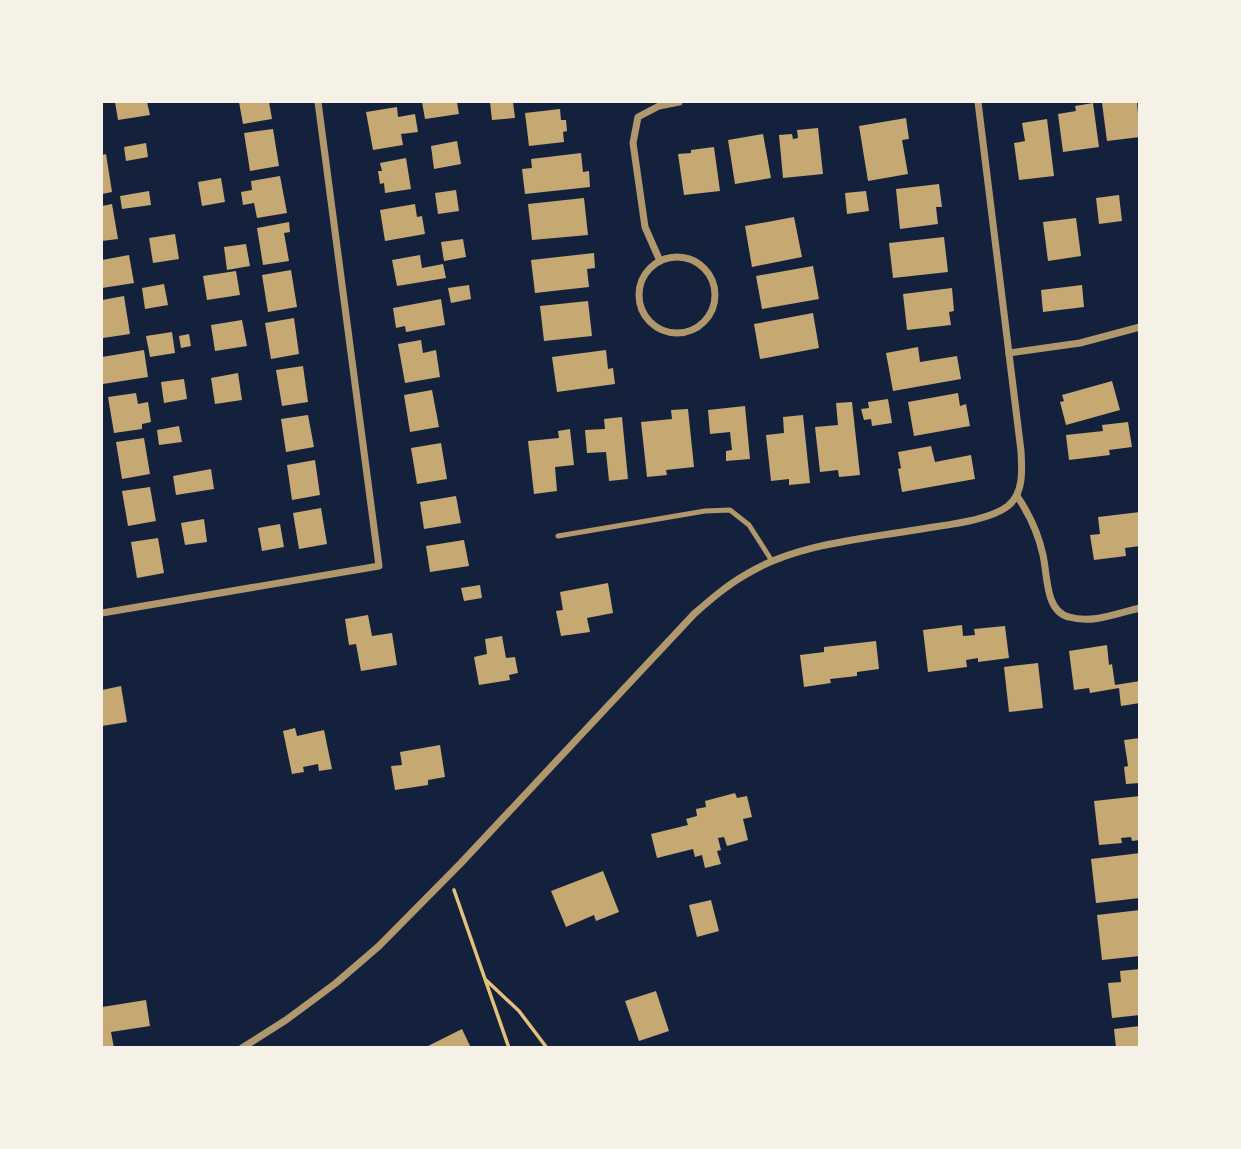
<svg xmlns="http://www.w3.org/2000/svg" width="1241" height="1149" font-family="'Fira Sans Condensed',sans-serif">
<rect width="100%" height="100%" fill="#14213d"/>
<g fill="#c6a872">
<polygon points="115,102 147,102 150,115 118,120"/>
<polygon points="239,102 269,102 272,119 243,124"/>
<polygon points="422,102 457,102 459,114 425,119"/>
<polygon points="490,102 513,102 515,118 492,120"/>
<polygon points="1113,102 1137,102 1140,137 1107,141 1102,103"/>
<polygon points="1093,103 1099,147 1063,152 1058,114 1076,111 1075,106"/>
<polygon points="397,107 398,117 415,114 418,132 401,134 403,145 373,150 366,112"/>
<polygon points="560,109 561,120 566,120 567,131 563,132 564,142 529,146 525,113"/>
<polygon points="906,118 909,139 902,140 908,174 868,181 859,126"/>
<polygon points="1047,119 1054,176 1019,180 1014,143 1025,141 1022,123"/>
<polygon points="818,128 823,174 783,178 779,135 792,134 793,139 798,138 797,130"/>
<polygon points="273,129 279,166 250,171 244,133"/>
<polygon points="763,134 771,178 735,184 728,140"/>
<polygon points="457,141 461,164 434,169 431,146"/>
<polygon points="146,143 148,157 126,161 124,147"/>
<polygon points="714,147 720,191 684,195 678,154 691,153 691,150"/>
<polygon points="581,153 583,172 589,171 590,187 525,194 522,169 532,168 531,159"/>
<polygon points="106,154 112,192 102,194 102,155"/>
<polygon points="406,158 411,189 385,193 384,183 380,184 378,171 382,171 380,163"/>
<polygon points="280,176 287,213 257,218 254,203 243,205 241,192 252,190 251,181"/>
<polygon points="221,178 225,202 202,206 198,182"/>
<polygon points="939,184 942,207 936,207 938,224 900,229 896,189"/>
<polygon points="456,190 459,211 438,214 435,193"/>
<polygon points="149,191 151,205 122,209 120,196"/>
<polygon points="866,191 869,211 847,214 845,193"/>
<polygon points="1119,195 1122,221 1099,224 1096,198"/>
<polygon points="584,198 588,235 532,240 528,204"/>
<polygon points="112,204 118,239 102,241 102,206"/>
<polygon points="415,204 417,217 422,216 425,234 385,241 380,210"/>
<polygon points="794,217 802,257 752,267 745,226"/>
<polygon points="1076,218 1081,256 1048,261 1043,222"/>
<polygon points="289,222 290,232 284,233 289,261 263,265 257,228"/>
<polygon points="175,234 179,259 153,263 149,238"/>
<polygon points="944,237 948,272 893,278 889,243"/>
<polygon points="463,239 466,257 444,261 441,242"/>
<polygon points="246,244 250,266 227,270 224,247"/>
<polygon points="594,253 595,268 587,269 589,287 535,293 531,260"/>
<polygon points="129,255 134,283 102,288 102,260"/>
<polygon points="420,255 422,268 443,264 446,278 397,286 392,260"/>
<polygon points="813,266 819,299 762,309 756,276"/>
<polygon points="291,270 297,307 268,312 262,275"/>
<polygon points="236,271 240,295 207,300 203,276"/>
<polygon points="164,284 168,305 145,309 142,288"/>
<polygon points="469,285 471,299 451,303 448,288"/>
<polygon points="1082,285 1084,307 1043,312 1041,290"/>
<polygon points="952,288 954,311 949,312 951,325 907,330 903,294"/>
<polygon points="124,296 130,334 103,338 102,300"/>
<polygon points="441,299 445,325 406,332 405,326 396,328 393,308"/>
<polygon points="588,301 592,336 544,341 540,306"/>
<polygon points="813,313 819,348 760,359 754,324"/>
<polygon points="294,318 299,354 271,359 265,323"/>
<polygon points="242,320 247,346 215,351 211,325"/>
<polygon points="172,332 175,353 150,357 146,336"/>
<polygon points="189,334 191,346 181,348 179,336"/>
<polygon points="421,340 423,353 436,350 440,377 405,383 398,344"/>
<polygon points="918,347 920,362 957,356 961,379 893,391 886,353"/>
<polygon points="144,350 148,377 103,384 102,357"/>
<polygon points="606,350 608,369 613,368 615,384 557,392 552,357"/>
<polygon points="303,366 308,402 282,406 276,370"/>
<polygon points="238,373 242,400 215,404 211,378"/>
<polygon points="184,379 187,399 164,403 161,382"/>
<polygon points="1112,381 1120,410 1066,425 1060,402 1064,401 1062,395"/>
<polygon points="432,390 439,427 410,432 404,395"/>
<polygon points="136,393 138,404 148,402 151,422 142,424 142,429 114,433 108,397"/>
<polygon points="958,393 960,406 966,404 970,426 914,436 908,402"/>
<polygon points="888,399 892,423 872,426 871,419 864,420 861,409 869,408 868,402"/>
<polygon points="852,402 860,475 839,477 838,470 820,472 815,427 838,425 836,403"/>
<polygon points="745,406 750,459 726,461 726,451 732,450 730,432 710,434 708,410"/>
<polygon points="688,409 694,467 666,470 667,475 647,477 641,422 672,419 671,410"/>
<polygon points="308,415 314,447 286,452 281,419"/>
<polygon points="803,415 810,483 789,485 789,479 771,481 766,435 784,433 783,417"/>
<polygon points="622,417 628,479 609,481 606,452 587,453 585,430 605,429 604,419"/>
<polygon points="1128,422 1132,447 1109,450 1110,455 1069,460 1066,435 1103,431 1102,425"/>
<polygon points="179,426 182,442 159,445 157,430"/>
<polygon points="570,429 574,465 555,467 557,491 534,494 528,441 559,438 558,431"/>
<polygon points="144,438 150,474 122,479 116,442"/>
<polygon points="441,443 447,479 417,484 411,448"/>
<polygon points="931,446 935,462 971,455 975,479 902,492 898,469 901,468 898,452"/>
<polygon points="315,460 320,495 292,500 287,465"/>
<polygon points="211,469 214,489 176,495 173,476"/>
<polygon points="150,487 156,521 128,526 122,491"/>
<polygon points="456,496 461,523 424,529 420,502"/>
<polygon points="321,508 327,544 299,549 293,513"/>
<polygon points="1140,512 1140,546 1125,548 1126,556 1094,560 1090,535 1100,534 1098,517"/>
<polygon points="204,519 207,542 185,545 181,523"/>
<polygon points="280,524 284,547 262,551 258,528"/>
<polygon points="158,538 164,573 137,578 131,542"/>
<polygon points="464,540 469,566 430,572 426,546"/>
<polygon points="608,583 613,613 587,618 590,632 561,636 556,611 563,610 560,592"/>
<polygon points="480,585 482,598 464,601 461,588"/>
<polygon points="368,615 372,636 392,633 397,665 361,671 356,644 349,645 345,619"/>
<polygon points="962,625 963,636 975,635 974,629 1005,626 1009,658 978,662 978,658 966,660 967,667 928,672 923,630"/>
<polygon points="502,636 506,658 515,657 518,673 509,675 510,680 479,685 474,657 487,654 485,639"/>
<polygon points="876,641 879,669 857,672 857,676 830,679 831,683 804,687 800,655 824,652 824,647"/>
<polygon points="1107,645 1109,665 1112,664 1115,685 1140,681 1140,703 1121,706 1119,688 1090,693 1089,688 1074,690 1069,651"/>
<polygon points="1038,663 1043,708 1009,712 1004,667"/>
<polygon points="121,686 127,722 102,726 102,690"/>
<polygon points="295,728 297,736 324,730 332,769 319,771 318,764 303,767 304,772 292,774 283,731"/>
<polygon points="1140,738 1140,783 1126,784 1124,767 1128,766 1124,740"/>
<polygon points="440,745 445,777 428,780 428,785 395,790 391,766 402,765 400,752"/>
<polygon points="735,793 737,798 747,796 752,817 743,819 748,840 727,846 724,837 718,838 721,850 717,851 721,864 705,868 702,855 695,857 693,849 657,858 651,834 688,825 686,819 697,816 696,809 706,807 705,801"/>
<polygon points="1140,796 1140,840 1132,841 1131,837 1121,838 1122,843 1099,845 1094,801"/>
<polygon points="1140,853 1140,898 1096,903 1091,859"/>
<polygon points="603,871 619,912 596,921 594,915 566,927 551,891"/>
<polygon points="711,900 719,931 697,937 689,905"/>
<polygon points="1140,910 1140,956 1102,960 1097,915"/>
<polygon points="1140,969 1140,1015 1112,1018 1108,983 1121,982 1120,971"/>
<polygon points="656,991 669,1031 639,1041 625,1001"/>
<polygon points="146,1000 150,1026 111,1032 114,1048 102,1048 102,1007"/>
<polygon points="1140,1026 1140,1048 1116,1048 1114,1029"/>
<polygon points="462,1029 471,1048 424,1048"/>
</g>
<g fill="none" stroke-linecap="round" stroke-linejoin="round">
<g stroke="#e5c07b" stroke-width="3.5">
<polyline points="454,890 509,1048"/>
<polyline points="486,980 519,1011 547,1048"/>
</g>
<polyline stroke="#b1986c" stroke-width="5" points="558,536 705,511 730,510 749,525 772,561"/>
<g stroke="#b1986c" stroke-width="7">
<circle cx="677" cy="295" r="38"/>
<polyline points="660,261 645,227 633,143 638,117 659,106 679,102"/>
<polyline points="1009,353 1080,343 1140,327"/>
<path d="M1017,496C1030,515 1038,532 1043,555C1046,569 1046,585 1051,599C1054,607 1060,615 1069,617C1092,624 1118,613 1140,608"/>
<polyline points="102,613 379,566 318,102"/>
<path d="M242,1048L286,1020L336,983L379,946L461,863L694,614C710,600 726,586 745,575C793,545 860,539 915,530C941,525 987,522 1008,506C1024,493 1022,470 1021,451L978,102"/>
</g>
</g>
<rect width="1241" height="1149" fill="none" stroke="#f6f1e7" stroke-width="206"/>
</svg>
